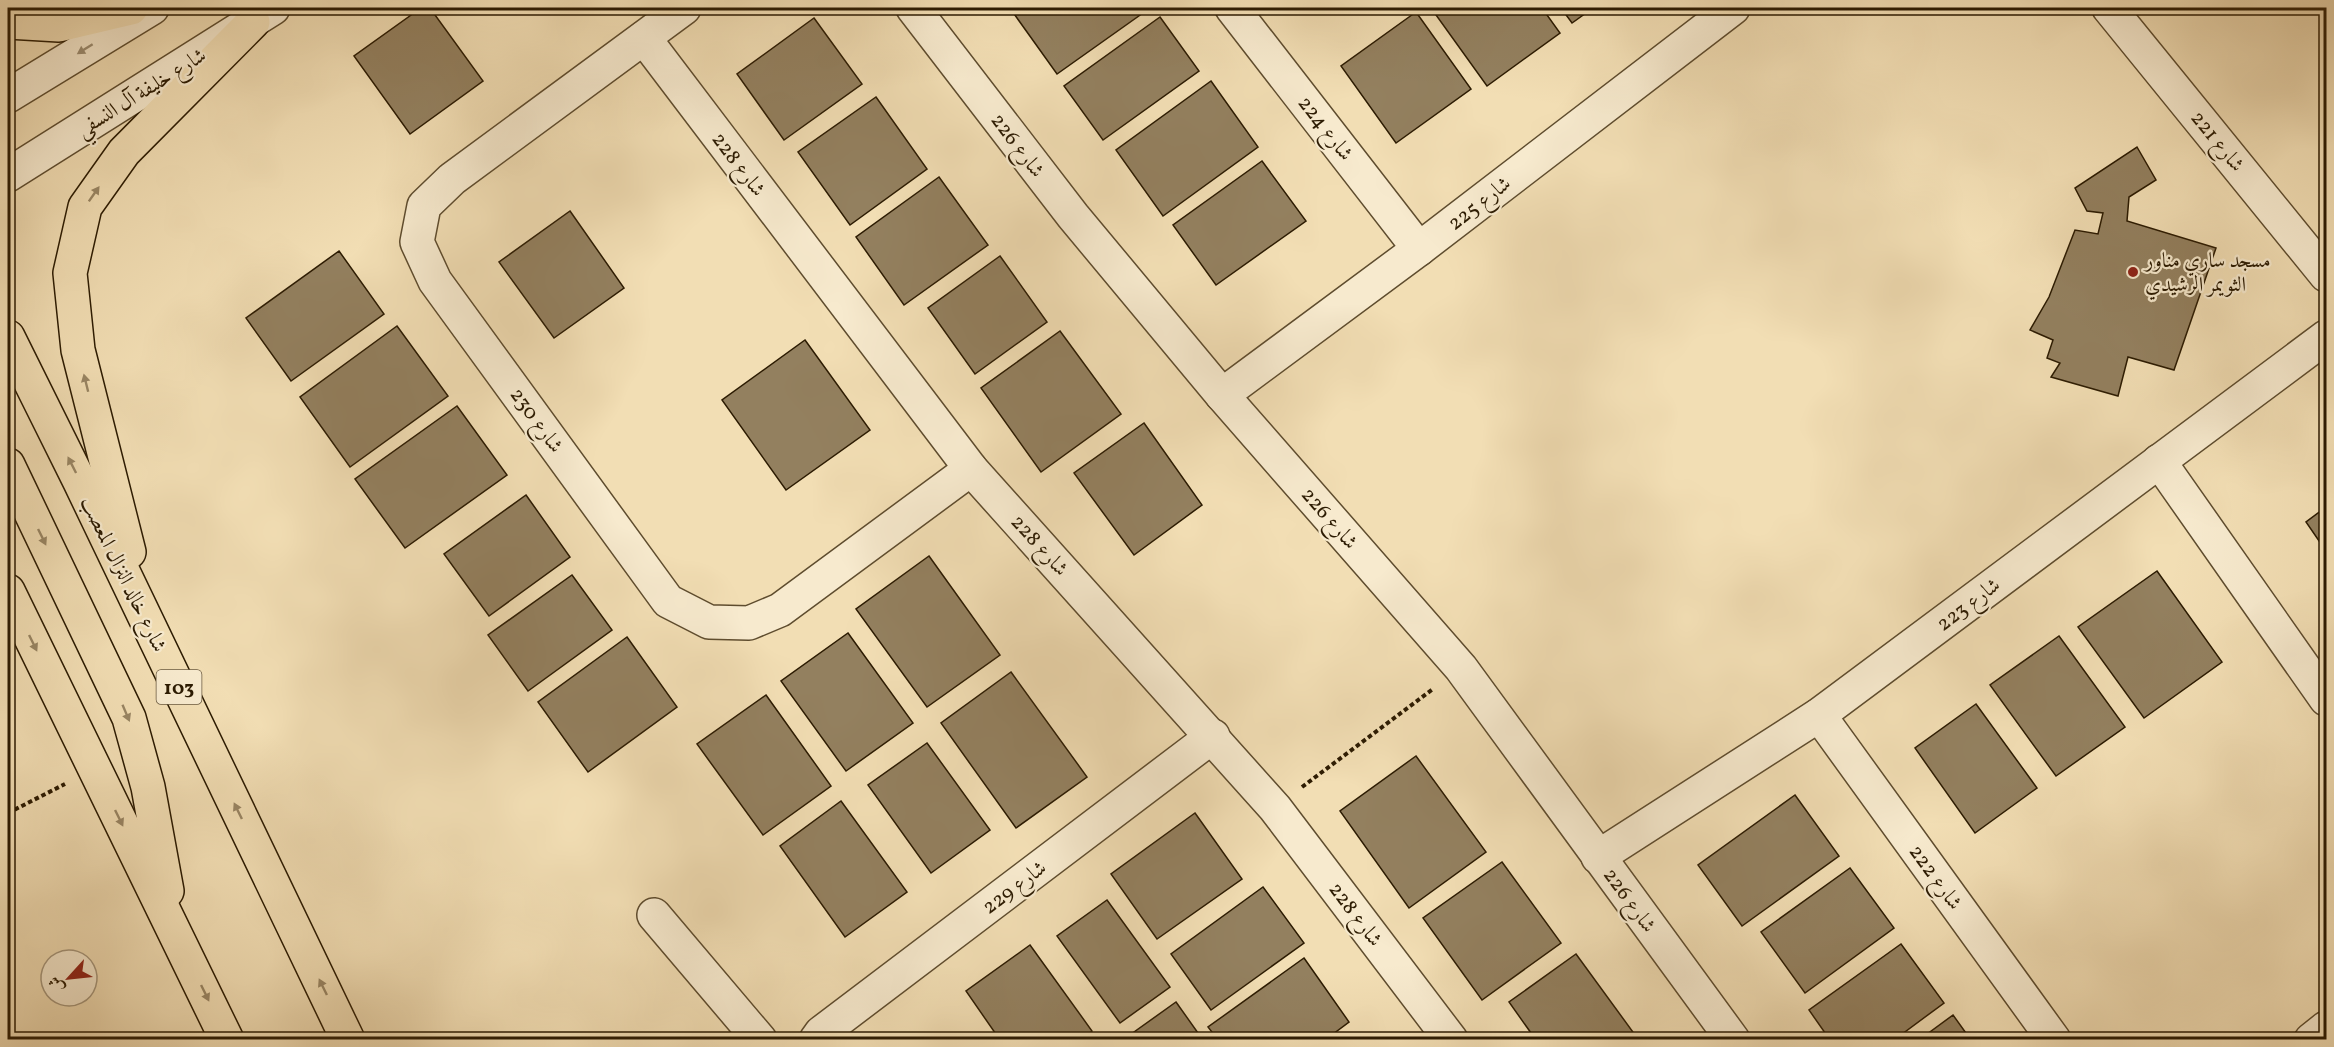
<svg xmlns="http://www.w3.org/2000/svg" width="2334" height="1047" font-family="Vollkorn,Amiri,serif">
<rect width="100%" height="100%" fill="#f2deb4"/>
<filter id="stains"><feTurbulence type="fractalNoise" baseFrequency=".00333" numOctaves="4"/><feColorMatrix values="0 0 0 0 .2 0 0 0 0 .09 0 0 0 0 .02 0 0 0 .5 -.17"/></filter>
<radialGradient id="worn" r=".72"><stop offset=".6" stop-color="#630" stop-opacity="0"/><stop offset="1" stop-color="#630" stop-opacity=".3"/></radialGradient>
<g fill="#93805f" stroke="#2c1b02" stroke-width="1.5">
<polygon points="421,8 430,8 483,81 410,134 354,56"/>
<polygon points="1017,8 1150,8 1057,74 1012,11"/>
<polygon points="1431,8 1542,8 1560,33 1487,86"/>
<polygon points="1561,8 1593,8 1572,23"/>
<polygon points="1416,12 1471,89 1396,143 1341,66"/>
<polygon points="1160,17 1199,71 1103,140 1064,86"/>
<polygon points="814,18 862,84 784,140 737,74"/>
<polygon points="1211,81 1258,147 1163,216 1116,150"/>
<polygon points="876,97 927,169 850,225 798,152"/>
<polygon points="2137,147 2156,180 2129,197 2127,221 2216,248 2174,370 2128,357 2118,396 2051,377 2060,363 2047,358 2053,340 2030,330 2049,297 2075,230 2098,234 2103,213 2087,211 2075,188"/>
<polygon points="1262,161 1306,221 1216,285 1173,225"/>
<polygon points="939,177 988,245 904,305 856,237"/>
<polygon points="570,211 624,288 554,338 499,262"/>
<polygon points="339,251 384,314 291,381 246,318"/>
<polygon points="1000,256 1047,322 975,374 928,308"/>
<polygon points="397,326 448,396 350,467 300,397"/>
<polygon points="1060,331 1121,414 1041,472 981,388"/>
<polygon points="805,340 870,430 786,490 722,400"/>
<polygon points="457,406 507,475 405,548 355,479"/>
<polygon points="1144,423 1202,505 1134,555 1074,473"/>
<polygon points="526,495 570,557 489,616 444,554"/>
<polygon points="2326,507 2326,551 2306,522"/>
<polygon points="929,556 1000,655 927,707 856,609"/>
<polygon points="2157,571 2222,662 2144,718 2078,627"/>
<polygon points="572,575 612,630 528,691 488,635"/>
<polygon points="848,633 913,723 846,771 781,681"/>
<polygon points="2059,636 2125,727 2056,776 1990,685"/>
<polygon points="627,637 677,707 588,772 538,702"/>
<polygon points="1011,672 1087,777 1016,828 941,723"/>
<polygon points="766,695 831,786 763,835 697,744"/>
<polygon points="1976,704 2037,788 1975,833 1915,748"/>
<polygon points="927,743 990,830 931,873 868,785"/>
<polygon points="1416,756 1486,852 1409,908 1340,811"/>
<polygon points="1795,795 1839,856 1742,926 1698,865"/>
<polygon points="841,801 907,892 845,937 780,846"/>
<polygon points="1195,813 1242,879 1157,939 1111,874"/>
<polygon points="1502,862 1561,943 1482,1000 1423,918"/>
<polygon points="1850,868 1894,928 1805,993 1761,932"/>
<polygon points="1263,887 1304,943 1211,1010 1171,954"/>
<polygon points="1107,900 1170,987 1120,1023 1057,936"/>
<polygon points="1901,944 1944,1003 1894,1040 1830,1040 1809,1010"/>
<polygon points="1030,945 1092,1031 1080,1040 1000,1040 966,991"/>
<polygon points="1576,954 1638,1039 1536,1040 1509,1002"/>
<polygon points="1304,958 1349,1022 1325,1040 1218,1040 1208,1027"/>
<polygon points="1176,1002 1203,1040 1128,1040 1127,1037"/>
<polygon points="1953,1015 1971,1040 1919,1040"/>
</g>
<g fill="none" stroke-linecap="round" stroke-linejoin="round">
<g stroke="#5e4c2e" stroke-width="36">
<g id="minor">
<polyline points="684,8 452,179 424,206 417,242 435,281 668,601 709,622 749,623 780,610 971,469"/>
<polyline points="913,8 1073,216 1222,395 1461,668 1733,1040"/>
<polyline points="1232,8 1419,249"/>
<polyline points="2109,8 2326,275"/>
<polyline points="644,38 971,469 1275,808 1451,1040"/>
<polyline points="8,96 152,8"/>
<polyline points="8,175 273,8"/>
<polyline points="1222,395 1419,249 1733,8"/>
<polyline points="2159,461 2326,699"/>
<polyline points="1819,715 2054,1040"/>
<polyline points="1598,857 1819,715 2326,337"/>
<polyline points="654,915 760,1040"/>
<polyline points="816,1040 821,1033 1213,736"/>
<polyline points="2311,1040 2326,1028"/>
</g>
</g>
<g stroke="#2c1b02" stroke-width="36">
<g id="major">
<polyline points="8,22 59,25 131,8"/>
<polyline points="8,337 80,482 348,1040"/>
<polyline points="8,465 129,718 148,787 167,891"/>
<polyline points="129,552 78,350 70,273 85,207 124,152 253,22"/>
<polyline points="8,591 227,1040"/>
</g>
</g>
<g stroke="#2c1b02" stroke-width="4" stroke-dasharray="4.5 3" stroke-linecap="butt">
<polyline points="1302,787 1433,689"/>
<polyline points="8,813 65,784"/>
</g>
<use href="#minor" stroke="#f7eace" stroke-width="33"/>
<use href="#major" stroke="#f2deb4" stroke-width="33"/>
</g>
<defs><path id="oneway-solid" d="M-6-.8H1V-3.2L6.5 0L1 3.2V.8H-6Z" transform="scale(1.5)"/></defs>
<use fill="#9c8d72" href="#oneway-solid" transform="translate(85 49) rotate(148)"/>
<g fill="#998664">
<use href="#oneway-solid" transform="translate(94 194) rotate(-55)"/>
<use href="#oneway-solid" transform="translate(86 383) rotate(-104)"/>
<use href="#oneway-solid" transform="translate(72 465) rotate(-117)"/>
<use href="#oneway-solid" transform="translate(42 537) rotate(64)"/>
<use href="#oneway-solid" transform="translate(33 643) rotate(64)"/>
<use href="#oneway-solid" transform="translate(126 713) rotate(67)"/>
<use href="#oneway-solid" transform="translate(238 811) rotate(-116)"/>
<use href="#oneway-solid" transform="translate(119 818) rotate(64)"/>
<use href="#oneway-solid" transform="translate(323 987) rotate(-116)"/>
<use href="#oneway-solid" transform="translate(205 993) rotate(64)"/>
</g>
<circle fill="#8f2418" stroke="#f7eace" stroke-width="2" cx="2133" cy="272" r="6"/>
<g text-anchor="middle" stroke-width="4.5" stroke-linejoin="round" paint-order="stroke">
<rect fill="#f7eace" stroke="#69593f" stroke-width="1.5" x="156.5" y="670" width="45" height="34" rx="4.5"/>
<g font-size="20" font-weight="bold" fill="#2c1b02">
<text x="179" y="694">103</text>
</g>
<g font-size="21" fill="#2c1b02" stroke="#f7eace">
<text transform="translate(141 92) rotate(-32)" y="7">شارع خليفة آل النسفي</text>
<text transform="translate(1326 128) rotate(52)" y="7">شارع 224</text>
<text transform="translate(2218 141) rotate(51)" y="7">شارع 221</text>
<text transform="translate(1018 145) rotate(53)" y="7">شارع 226</text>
<text transform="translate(739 164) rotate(53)" y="7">شارع 228</text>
<text transform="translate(1479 203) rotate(-38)" y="7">شارع 225</text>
<text transform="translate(537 420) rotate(54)" y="7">شارع 230</text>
<text transform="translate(1330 518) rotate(49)" y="7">شارع 226</text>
<text transform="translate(1040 545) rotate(48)" y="7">شارع 228</text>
<text transform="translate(124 574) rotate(64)" y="7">شارع خالد النزال المعصب</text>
<text transform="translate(1968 604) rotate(-37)" y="7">شارع 223</text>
<text transform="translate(1936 877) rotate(54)" y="7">شارع 222</text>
<text transform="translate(1014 887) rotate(-37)" y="7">شارع 229</text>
<text transform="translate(1630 900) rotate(54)" y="7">شارع 226</text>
<text transform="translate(1356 914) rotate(53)" y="7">شارع 228</text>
</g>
<g font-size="21" fill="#2c1b02" stroke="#f7eace" text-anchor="start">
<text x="2145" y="267">مسجد ساري مناور<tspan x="2145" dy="24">الثويمر الرشيدي</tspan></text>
</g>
</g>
<rect width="2334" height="1047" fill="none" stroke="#f2deb4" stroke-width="30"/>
<rect x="9" y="9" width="2316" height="1029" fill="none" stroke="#2c1b02" stroke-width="3"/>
<rect x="15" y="15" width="2304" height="1017" fill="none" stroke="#2c1b02" stroke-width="1.5"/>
<g transform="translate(69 978) rotate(243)"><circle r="28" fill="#f7eace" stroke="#a6977c" stroke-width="1.5"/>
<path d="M0-4.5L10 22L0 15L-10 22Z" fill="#8f2418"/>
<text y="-9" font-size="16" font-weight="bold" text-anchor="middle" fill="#2c1b02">ش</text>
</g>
<rect width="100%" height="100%" filter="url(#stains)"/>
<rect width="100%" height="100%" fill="url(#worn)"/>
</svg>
